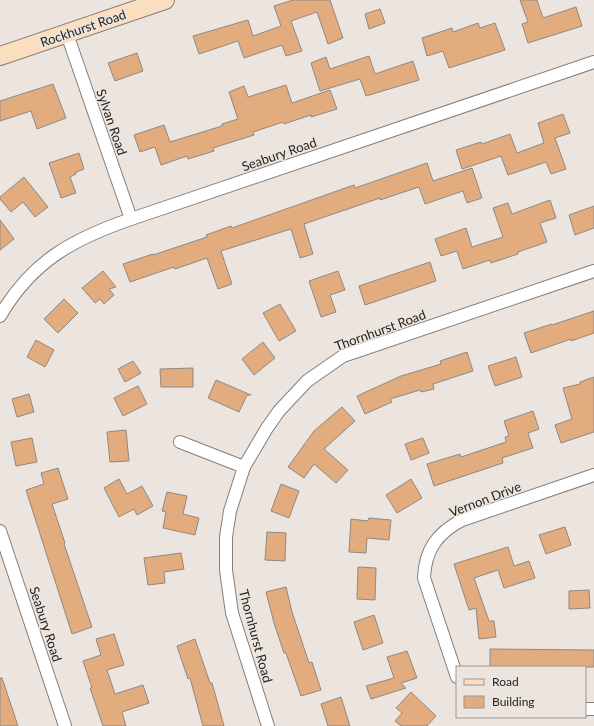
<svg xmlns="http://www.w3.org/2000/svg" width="594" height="726" font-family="Lato,sans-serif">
<rect width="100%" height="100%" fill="#ece5df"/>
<g fill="#e2ac7e" stroke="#8f8983">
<polygon points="293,0 330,0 343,38 328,44 317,12 291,21 302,51 286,56 282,45 244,58 238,41 199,54 193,36 248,20 253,36 281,26 274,6"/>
<polygon points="520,0 537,0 543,18 576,7 582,26 528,43 522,24 528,22"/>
<polygon points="380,9 385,23 369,29 365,14"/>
<polygon points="478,23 480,28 495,23 505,50 449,68 443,51 427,56 422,38 452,28 453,32"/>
<polygon points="137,53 143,71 115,81 108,63"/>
<polygon points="369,56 375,74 413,61 419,80 366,96 360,79 320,91 311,63 326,57 330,69"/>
<polygon points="53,84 66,118 37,129 31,111 0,121 0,101"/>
<polygon points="286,85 292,103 330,90 337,109 311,117 311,115 284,124 283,122 253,132 254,135 213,148 214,151 188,159 187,156 161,165 155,147 140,152 134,135 164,125 170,142 222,126 222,124 238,119 229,92 244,86 248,97"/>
<polygon points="563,114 570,133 555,138 566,169 551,174 546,162 508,175 501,156 462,169 456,150 481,142 482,144 510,134 517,153 544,143 538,123"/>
<polygon points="79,153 84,169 76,172 76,174 70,177 76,193 61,198 49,163"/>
<polygon points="427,163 433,181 472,168 482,198 467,203 463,191 425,204 419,187 380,200 380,198 304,224 313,254 300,258 291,229 221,251 232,284 218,289 207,258 175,269 174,267 130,282 123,264 153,254 153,255 207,237 206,235 231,226 232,228 354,185 355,188"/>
<polygon points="24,177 48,207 35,217 23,202 11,212 0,199 0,197"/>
<polygon points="550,200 556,218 540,223 547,242 518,252 518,254 491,263 490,260 463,269 457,251 441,256 435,239 466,228 472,247 503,237 493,208 508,203 512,214"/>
<polygon points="594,206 594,228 575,235 569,215"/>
<polygon points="0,220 14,239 0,250"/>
<polygon points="430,262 436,281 365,305 359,286"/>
<polygon points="103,271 116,287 109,289 114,295 104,304 100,299 95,303 82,288"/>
<polygon points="338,271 345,290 330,295 336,312 321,317 309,281"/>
<polygon points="64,299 78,313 58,333 44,319"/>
<polygon points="280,304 296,331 279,341 263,313"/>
<polygon points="594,311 594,333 571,341 571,339 531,353 524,333 552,324 552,325"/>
<polygon points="36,340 54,350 45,367 27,357"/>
<polygon points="263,342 275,358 254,375 242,359"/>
<polygon points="467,352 473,371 433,384 434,389 421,392 420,390 390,399 392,402 365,414 357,396 401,376 441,364 440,361"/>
<polygon points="516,357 522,377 495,386 488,366"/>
<polygon points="133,361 141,373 125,382 118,369"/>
<polygon points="193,368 193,387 161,387 160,369"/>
<polygon points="594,377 594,432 561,443 555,425 572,419 563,388 580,384 580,382"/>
<polygon points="216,380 251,395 247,395 239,412 208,398"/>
<polygon points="138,386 147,404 123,416 114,398"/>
<polygon points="29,394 34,412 17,417 12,399"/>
<polygon points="342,407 355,421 324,449 348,470 336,483 314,464 304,478 288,467 314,431"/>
<polygon points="533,411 539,429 528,433 533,448 502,458 503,463 434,486 427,464 460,454 461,457 506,442 505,437 509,436 504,421"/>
<polygon points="126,430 129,461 110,462 107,432"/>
<polygon points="32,438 37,462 16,466 11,442"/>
<polygon points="423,438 429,453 411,460 405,444"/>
<polygon points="58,468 68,499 52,504 65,543 64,544 92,627 72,634 26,490 44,484 41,473"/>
<polygon points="119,479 127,494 142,486 153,506 137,515 134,509 119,517 104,488"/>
<polygon points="411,479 422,498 397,513 386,495"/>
<polygon points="281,484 299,491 289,518 271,511"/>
<polygon points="167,492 187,496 183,514 199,518 195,535 163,528 166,512 162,511"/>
<polygon points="369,518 391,520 389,540 367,538 366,553 349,552 351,519 368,521"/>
<polygon points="565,527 571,545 546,554 539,535"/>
<polygon points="267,532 286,533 285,561 265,560"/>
<polygon points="508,547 514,566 529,561 535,578 504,588 498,570 474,578 489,621 494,621 496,637 479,639 476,608 469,610 454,564"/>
<polygon points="181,553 184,569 164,572 165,583 148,585 144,558"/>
<polygon points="358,567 376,568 375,600 357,599"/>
<polygon points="286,587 292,612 309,663 312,662 321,690 301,696 286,653 284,653 274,623 266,592"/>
<polygon points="589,590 590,608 569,609 569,591"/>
<polygon points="374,615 383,643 363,650 354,622"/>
<polygon points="114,634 124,665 107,670 115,694 143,685 149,703 122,712 126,726 103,726 90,688 92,688 83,661 101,655 96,639"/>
<polygon points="195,639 210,683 212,683 224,726 203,726 190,678 188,679 177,646"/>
<polygon points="490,649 594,650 594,667 490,667"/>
<polygon points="407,651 417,678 401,683 406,688 371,699 366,686 394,678 387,657"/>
<polygon points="0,678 2,678 18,726 0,726"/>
<polygon points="411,692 436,716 427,726 401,726 395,721 402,713 396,708"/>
<polygon points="341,697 350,726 328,726 321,704"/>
</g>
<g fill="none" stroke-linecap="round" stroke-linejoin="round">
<g stroke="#857e79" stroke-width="14">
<g id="street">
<polyline points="67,34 131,219"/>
<path d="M0,316C32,261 73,239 131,219L594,62"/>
<polyline points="180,442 244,467"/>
<polyline points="0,531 65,726"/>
<path d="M457,677L424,578C425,550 437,533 462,520L594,475"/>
<polyline points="585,709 594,709"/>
<polyline points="268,726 232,613 226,570 226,537 230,511 244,467 267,428 279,411 307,381 343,356 594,271"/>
</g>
</g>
<g stroke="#857e79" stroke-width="20">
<polyline id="secondary" points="0,56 165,0"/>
</g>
<use href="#street" stroke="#fff" stroke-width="12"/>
<use href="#secondary" stroke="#fadebf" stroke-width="18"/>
</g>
<g text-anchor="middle" stroke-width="3" stroke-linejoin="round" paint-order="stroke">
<g font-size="13" fill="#23211e" stroke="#ece5df">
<text transform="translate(83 28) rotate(-19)" y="5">Rockhurst Road</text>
<text transform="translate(112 122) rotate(71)" y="5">Sylvan Road</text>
<text transform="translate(279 154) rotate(-19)" y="5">Seabury Road</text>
<text transform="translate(380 330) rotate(-20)" y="5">Thornhurst Road</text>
<text transform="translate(485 499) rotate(-21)" y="5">Vernon Drive</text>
<text transform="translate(46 624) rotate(72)" y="5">Seabury Road</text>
<text transform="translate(256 636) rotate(75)" y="5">Thornhurst Road</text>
</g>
</g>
<rect x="456" y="666" width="130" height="52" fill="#ece5df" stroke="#9c9792"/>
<rect x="464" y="679" width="20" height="6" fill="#fadebf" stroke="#9c9792"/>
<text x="492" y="686" font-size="12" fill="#23211e">Road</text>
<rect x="464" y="696" width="20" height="12" fill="#e2ac7e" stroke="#9c9792"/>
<text x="492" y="706" font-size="12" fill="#23211e">Building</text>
</svg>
